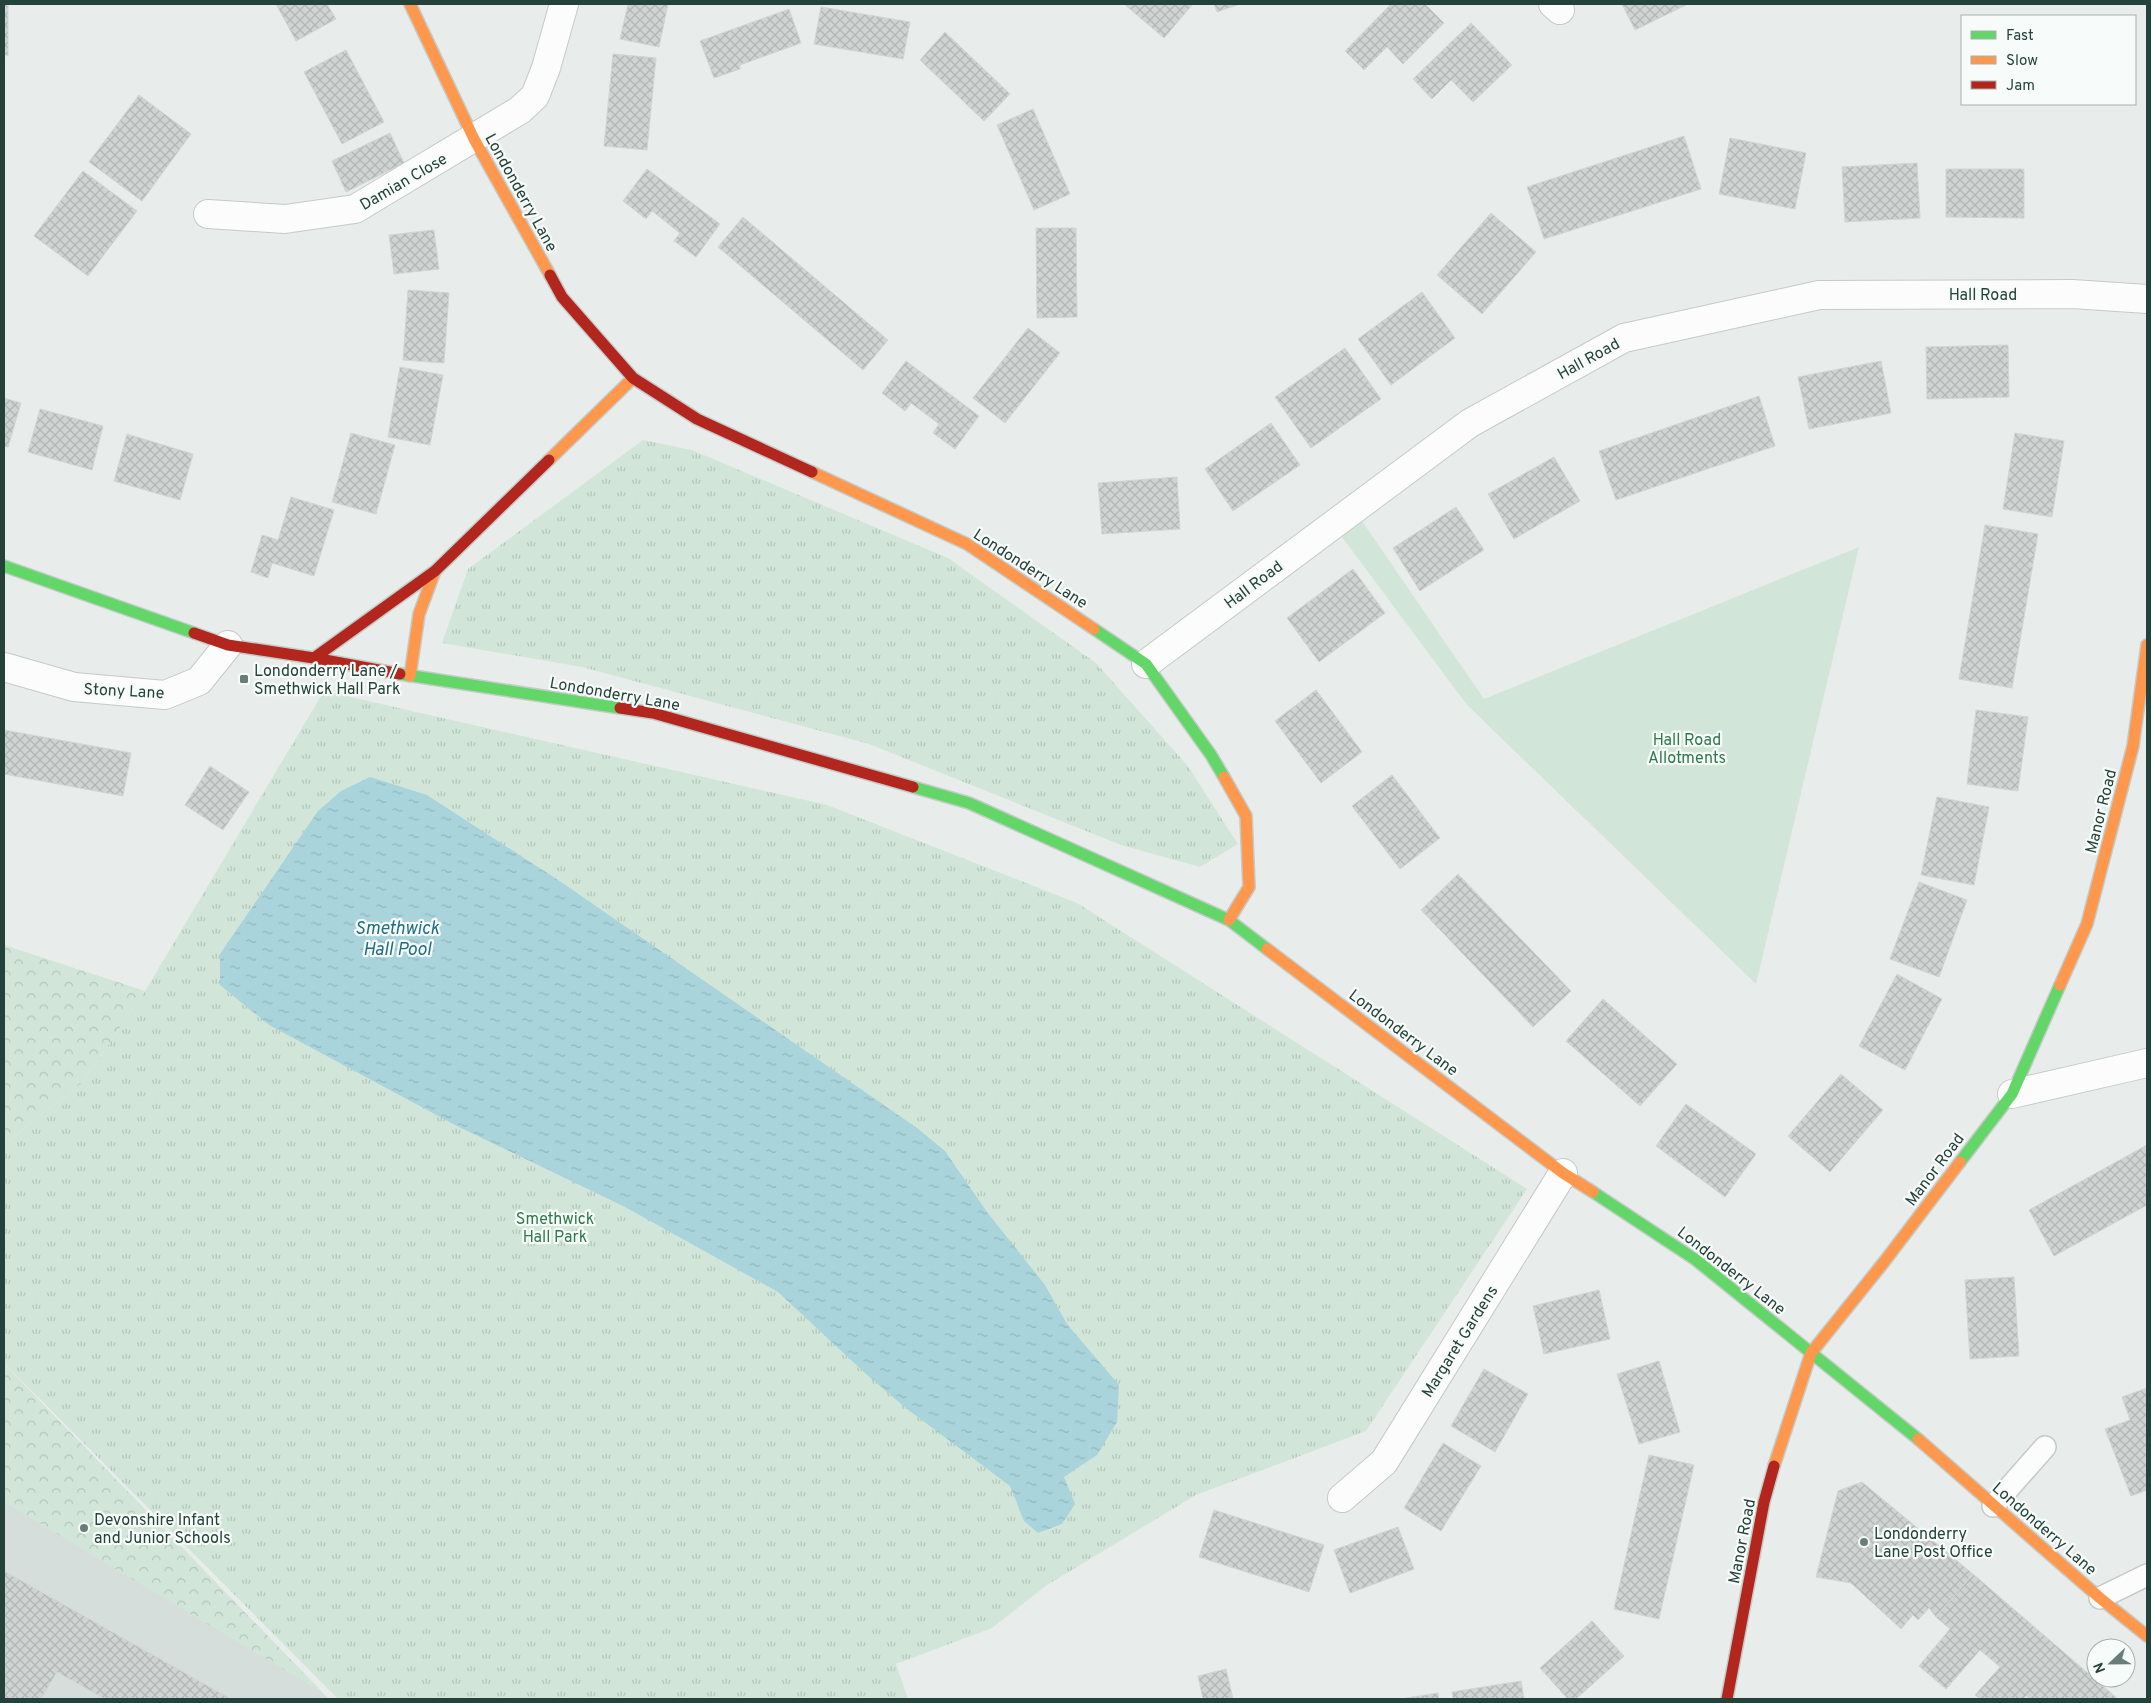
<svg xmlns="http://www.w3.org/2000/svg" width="2151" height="1703" font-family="Overpass,sans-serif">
<defs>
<pattern id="grass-tufts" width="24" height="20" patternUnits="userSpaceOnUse" patternTransform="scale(1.25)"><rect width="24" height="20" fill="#d1e6d8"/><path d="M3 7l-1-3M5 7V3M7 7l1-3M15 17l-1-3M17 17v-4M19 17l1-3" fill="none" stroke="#b3c6ba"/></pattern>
<pattern id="forest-crowns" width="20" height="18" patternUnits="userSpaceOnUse" patternTransform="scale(1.25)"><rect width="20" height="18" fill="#d1e6d8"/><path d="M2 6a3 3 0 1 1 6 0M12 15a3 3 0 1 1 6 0" fill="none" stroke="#b3c6ba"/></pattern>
<pattern id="water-ripples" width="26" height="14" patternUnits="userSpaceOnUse" patternTransform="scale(1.25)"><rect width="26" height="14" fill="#a9d4db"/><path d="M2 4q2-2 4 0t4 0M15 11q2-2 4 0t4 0" fill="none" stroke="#91b7bd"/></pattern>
<pattern id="building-cross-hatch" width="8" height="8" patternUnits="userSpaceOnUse" patternTransform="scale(1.25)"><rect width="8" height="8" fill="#cfd4d2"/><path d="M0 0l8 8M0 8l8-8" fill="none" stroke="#b2b7b5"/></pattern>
</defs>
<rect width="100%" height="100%" fill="#e8edeb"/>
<polygon fill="#d6dedb" points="4,1364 323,1693 329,1699 4,1699"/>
<g fill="url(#grass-tufts)">
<polygon points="643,440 692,450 948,558 1096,663 1187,765 1238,844 1200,867 1121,845 869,744 582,667 442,643 468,569"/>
<polygon points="324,691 827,805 1077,903 1527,1189 1366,1431 1196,1495 1047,1585 992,1628 896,1664 908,1699 338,1699 4,1363 4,1144 83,1082 145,991"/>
</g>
<g fill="url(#forest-crowns)">
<polygon points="4,945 145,991 83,1082 4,1144"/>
<polygon points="4,1364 323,1693 4,1502"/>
</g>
<polygon fill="#d1e6d8" points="1362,521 1484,699 1859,547 1756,984 1467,705 1342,537"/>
<polygon fill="url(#water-ripples)" points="370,777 427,795 564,884 917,1128 945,1151 987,1212 1045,1285 1067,1324 1119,1385 1117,1422 1097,1455 1064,1477 1075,1504 1062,1524 1038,1533 1024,1521 1010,1486 907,1409 866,1374 778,1292 625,1207 455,1125 269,1025 220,985 220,954 318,811 341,791"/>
<g fill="url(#building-cross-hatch)" stroke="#d1d6d4">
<polygon points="4,4 8,4 8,56 4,54"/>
<polygon points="276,4 327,4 336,19 296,41"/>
<polygon points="628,4 668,4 659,47 620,39"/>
<polygon points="1124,4 1193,4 1164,38"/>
<polygon points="1214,4 1240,4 1217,12"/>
<polygon points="1391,4 1425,4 1444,23 1403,64 1387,47 1364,70 1345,51"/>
<polygon points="1622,4 1688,4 1635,30"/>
<polygon points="821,7 910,22 903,59 814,44"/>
<polygon points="789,9 801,43 740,65 740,69 714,78 700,41"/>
<polygon points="1471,23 1512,65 1473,102 1451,80 1432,99 1413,79"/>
<polygon points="945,32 1010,94 984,121 920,60"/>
<polygon points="346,50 384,122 342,144 304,72"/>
<polygon points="613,54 656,58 647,150 604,146"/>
<polygon points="139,95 191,134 142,201 89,162"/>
<polygon points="1033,109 1070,194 1034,210 997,125"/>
<polygon points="390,133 404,163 346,192 332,161"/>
<polygon points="1684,136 1701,189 1544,239 1527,187"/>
<polygon points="1730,138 1806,153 1795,209 1719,194"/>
<polygon points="1917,163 1920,218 1845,222 1842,167"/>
<polygon points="647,169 720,224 696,257 674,241 680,233 652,211 646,219 623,201"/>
<polygon points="1946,169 2024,169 2024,218 1946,217"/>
<polygon points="83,171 137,211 88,276 34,236"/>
<polygon points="1491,213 1536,252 1482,314 1437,275"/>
<polygon points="743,217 888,340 863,370 718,247"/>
<polygon points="1036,228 1076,228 1077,317 1037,318"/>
<polygon points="434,230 439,269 394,274 389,235"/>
<polygon points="408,290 449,293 444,363 403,360"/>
<polygon points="1422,292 1455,338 1391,385 1358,339"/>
<polygon points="1028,328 1060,353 1005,423 973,398"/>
<polygon points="2008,345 2009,397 1927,399 1926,347"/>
<polygon points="1345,348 1381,399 1311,448 1275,397"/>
<polygon points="906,361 979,416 955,449 933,433 939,424 911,403 905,411 882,393"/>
<polygon points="1881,361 1891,413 1809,429 1798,377"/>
<polygon points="400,367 443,375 430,445 388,437"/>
<polygon points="1759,396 1775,446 1616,500 1599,451"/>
<polygon points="4,398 21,403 8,447 4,446"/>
<polygon points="40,409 103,426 92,470 28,452"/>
<polygon points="1271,423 1300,465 1233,511 1205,469"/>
<polygon points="351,433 395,445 376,514 332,502"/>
<polygon points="2015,433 2064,441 2052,517 2003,509"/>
<polygon points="127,434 193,454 180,500 114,481"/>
<polygon points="1554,457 1580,501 1514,539 1488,494"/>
<polygon points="1177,477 1180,529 1102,534 1098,483"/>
<polygon points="291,497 334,510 314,576 272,563 268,578 251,572 262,535 278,540"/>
<polygon points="1456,507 1484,550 1420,591 1393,548"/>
<polygon points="1985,525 2038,534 2012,688 1959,679"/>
<polygon points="1353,569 1385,613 1319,662 1287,618"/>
<polygon points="1316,690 1362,752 1321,783 1275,721"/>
<polygon points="1976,710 2028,717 2018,791 1967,784"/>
<polygon points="4,730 131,753 123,796 4,774"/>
<polygon points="210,766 249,792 223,830 185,805"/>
<polygon points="1392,775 1440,838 1400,869 1352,806"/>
<polygon points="1937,797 1989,807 1974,885 1921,875"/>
<polygon points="1458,874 1571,991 1533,1027 1421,910"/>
<polygon points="1919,882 1967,900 1939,977 1890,959"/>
<polygon points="1897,974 1942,999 1905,1070 1859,1046"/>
<polygon points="1603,999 1677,1064 1640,1106 1566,1041"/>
<polygon points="1841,1074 1883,1110 1830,1172 1788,1136"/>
<polygon points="1686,1104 1756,1154 1725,1197 1656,1146"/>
<polygon points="2147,1145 2147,1205 2054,1256 2029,1210"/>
<polygon points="2014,1277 2019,1356 1970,1359 1965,1280"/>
<polygon points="1599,1290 1610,1339 1544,1354 1533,1306"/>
<polygon points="1659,1361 1680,1432 1639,1444 1617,1374"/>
<polygon points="1484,1369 1528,1394 1495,1452 1451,1426"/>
<polygon points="2147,1388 2147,1490 2131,1496 2105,1429 2130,1420 2122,1397"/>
<polygon points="1443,1443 1481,1466 1441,1531 1404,1508"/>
<polygon points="1649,1455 1694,1465 1659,1619 1614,1609"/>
<polygon points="1862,1482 1973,1574 1936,1617 1929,1608 1918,1620 1913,1615 1901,1629 1851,1583 1816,1577 1838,1491"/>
<polygon points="1214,1510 1324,1545 1309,1592 1199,1557"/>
<polygon points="1398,1527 1414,1569 1350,1593 1334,1550"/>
<polygon points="4,1571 231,1699 105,1699 57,1672 41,1699 4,1699"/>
<polygon points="1973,1574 2118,1699 2030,1699 2026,1696 2023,1699 1980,1699 1975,1695 2000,1667 1980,1650 1946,1689 1919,1666 1950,1629 1936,1617"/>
<polygon points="1592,1621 1624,1656 1576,1699 1568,1699 1540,1668"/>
<polygon points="1226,1669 1233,1699 1203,1699 1198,1676"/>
<polygon points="1521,1681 1524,1699 1453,1699 1452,1692"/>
<polygon points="1438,1693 1439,1699 1400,1699"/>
</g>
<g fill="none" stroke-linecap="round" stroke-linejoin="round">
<g stroke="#c5cac8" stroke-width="24">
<g id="lane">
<polyline points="1993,1506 2045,1447"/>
<polyline points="2100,1598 2147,1575"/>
</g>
</g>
<g stroke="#c5cac8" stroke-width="30">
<g id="street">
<polyline points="1553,4 1560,10"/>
<polyline points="208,214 285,219 355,209 520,110 535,96 546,68 564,4"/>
<polyline points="1146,664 1470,423 1624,338 1819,295 2072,294 2147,299"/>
<polyline points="4,667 74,687 165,695 199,681 228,645"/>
<polyline points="2012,1094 2147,1063"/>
<polyline points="1342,1498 1384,1462 1563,1173"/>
</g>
</g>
<g stroke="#c3cbc8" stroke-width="14">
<g id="fast">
<polyline points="4,566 194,633"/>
<polyline points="1094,629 1146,664 1211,755 1224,777"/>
<polyline points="400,674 620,708"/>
<polyline points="913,787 969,803 1229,920 1267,949"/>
<polyline points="1960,1162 2012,1094 2060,985"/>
<polyline points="1593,1192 1696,1260 1918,1439"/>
</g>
</g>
<g stroke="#c3cbc8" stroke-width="14">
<g id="slow">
<polyline points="410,4 474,139 550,275"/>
<polyline points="549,460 633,378"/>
<polyline points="812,472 967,544 1094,629"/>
<polyline points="410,676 419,614 435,571"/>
<polyline points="1224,777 1246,816 1249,887 1229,920"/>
<polyline points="1267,949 1563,1173 1593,1192"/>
<polyline points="2060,985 2087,924 2133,746 2147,645"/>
<polyline points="1918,1439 2100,1598 2147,1636"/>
<polyline points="1774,1466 1811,1353 1884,1262 1960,1162"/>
</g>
</g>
<g stroke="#c3cbc8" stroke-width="14">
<g id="jam">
<polyline points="550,275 562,297 633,378 697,419 812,472"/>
<polyline points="194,633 228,645 314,658 400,674"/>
<polyline points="314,658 435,571 549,460"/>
<polyline points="620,708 653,713 913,787"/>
<polyline points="1727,1699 1764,1502 1774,1466"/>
</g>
</g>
<use href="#lane" stroke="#fcfcfc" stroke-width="21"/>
<use href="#street" stroke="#fcfcfc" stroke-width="28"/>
<use href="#fast" stroke="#63d668" stroke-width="11"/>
<use href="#slow" stroke="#ff974d" stroke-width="11"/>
<use href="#jam" stroke="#b3261e" stroke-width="11"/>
</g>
<g fill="#697e78" stroke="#f7fbf9" stroke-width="2">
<rect x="239" y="674" width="10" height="10" rx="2.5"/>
<circle cx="84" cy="1528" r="5"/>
<circle cx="1864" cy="1542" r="5"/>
</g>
<g text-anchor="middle" stroke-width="4.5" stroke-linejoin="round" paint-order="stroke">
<g font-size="16" fill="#24423a" stroke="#f7fbf9">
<text transform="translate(403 181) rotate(-30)" y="6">Damian Close</text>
<text transform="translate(522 192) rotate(61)" y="6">Londonderry Lane</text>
<text x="1983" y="300">Hall Road</text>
<text transform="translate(1588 358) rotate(-29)" y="6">Hall Road</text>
<text transform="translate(1031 568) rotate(33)" y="6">Londonderry Lane</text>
<text transform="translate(1253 584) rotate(-37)" y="6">Hall Road</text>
<text transform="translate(124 690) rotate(3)" y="6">Stony Lane</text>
<text transform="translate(615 693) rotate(10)" y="6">Londonderry Lane</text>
<text transform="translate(2100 811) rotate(-76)" y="6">Manor Road</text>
<text transform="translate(1404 1032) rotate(37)" y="6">Londonderry Lane</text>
<text transform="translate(1934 1169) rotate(-53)" y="6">Manor Road</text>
<text transform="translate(1732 1270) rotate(38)" y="6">Londonderry Lane</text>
<text transform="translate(1459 1341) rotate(-58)" y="6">Margaret Gardens</text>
<text transform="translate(2045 1528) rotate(41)" y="6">Londonderry Lane</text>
<text transform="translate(1741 1541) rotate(-79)" y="6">Manor Road</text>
</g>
<g font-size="16" fill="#24423a" stroke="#f7fbf9" text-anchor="start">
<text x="254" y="676">Londonderry Lane /<tspan x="254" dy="18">Smethwick Hall Park</tspan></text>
<text x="94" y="1525">Devonshire Infant<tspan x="94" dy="18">and Junior Schools</tspan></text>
<text x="1874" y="1539">Londonderry<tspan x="1874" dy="18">Lane Post Office</tspan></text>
</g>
<g font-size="16" fill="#2d7a4b" stroke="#f7fbf9">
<text x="1687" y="745">Hall Road<tspan x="1687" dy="18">Allotments</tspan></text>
<text x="555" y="1224">Smethwick<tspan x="555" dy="18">Hall Park</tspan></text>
</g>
<g font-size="18" font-style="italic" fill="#1c6f80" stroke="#f7fbf9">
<text x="397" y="934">Smethwick<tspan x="397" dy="21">Hall Pool</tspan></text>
</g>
</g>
<rect width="2151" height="1703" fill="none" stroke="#24423a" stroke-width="10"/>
<rect x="1961" y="15" width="175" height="90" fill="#f7fbf9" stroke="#a3b1ad"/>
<rect x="1971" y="31" width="25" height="8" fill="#63d668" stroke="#a3b1ad"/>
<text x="2006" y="40" font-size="15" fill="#24423a">Fast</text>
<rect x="1971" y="56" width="25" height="8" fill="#ff974d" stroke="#a3b1ad"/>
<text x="2006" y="65" font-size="15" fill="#24423a">Slow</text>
<rect x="1971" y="81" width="25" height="8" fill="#b3261e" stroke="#a3b1ad"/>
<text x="2006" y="90" font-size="15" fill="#24423a">Jam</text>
<g transform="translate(2111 1663) rotate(248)"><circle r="24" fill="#f7fbf9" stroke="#a3b1ad"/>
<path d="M0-4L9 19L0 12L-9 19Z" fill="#697e78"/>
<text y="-8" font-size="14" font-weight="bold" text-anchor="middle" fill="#24423a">N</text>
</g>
</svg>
